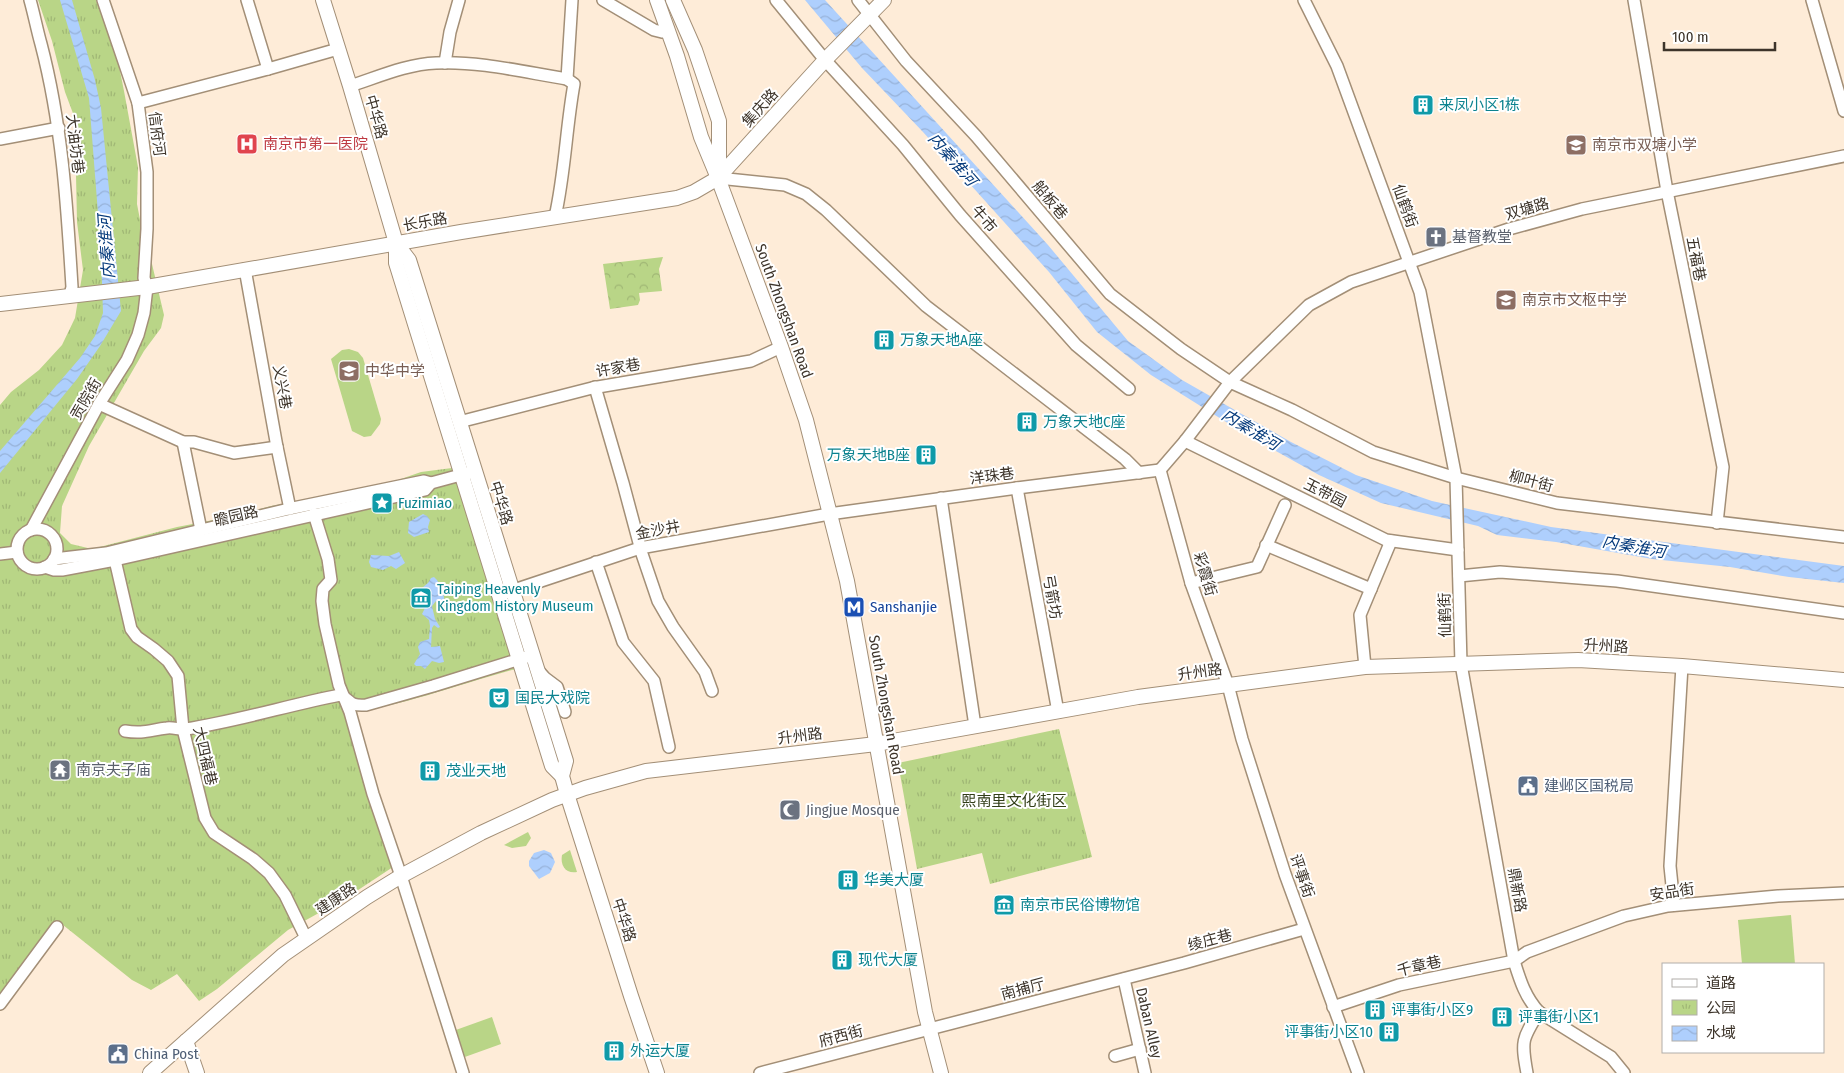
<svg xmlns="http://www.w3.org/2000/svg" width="1844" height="1073" font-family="'Fira Sans Condensed','Noto Sans SC',sans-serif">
<defs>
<pattern id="forest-crowns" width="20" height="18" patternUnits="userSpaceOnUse" patternTransform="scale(1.25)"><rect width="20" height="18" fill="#b9d587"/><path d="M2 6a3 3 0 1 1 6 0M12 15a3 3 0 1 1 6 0" fill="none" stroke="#a0b775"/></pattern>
<pattern id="park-tufts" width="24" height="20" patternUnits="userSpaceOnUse" patternTransform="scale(1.25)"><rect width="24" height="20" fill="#b9d587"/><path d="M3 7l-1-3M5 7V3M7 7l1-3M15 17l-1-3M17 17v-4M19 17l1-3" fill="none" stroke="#a0b775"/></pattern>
<pattern id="water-waves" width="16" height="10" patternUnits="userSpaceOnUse" patternTransform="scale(1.25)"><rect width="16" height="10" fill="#aecffd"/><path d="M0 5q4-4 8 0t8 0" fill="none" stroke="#97b2d9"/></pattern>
</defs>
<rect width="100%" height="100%" fill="#feecd8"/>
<g fill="#b9d587">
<polygon points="349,349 358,352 363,358 381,419 380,424 371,436 364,437 352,431 331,359 342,350"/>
<polygon points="528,832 531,838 526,846 512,848 504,845"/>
<path d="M570,850L577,872C566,874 560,866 562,855Z"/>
<polygon points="1791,915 1795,964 1742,964 1738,920"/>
<polygon points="492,1017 501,1044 462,1058 453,1031"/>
</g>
<polygon fill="url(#forest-crowns)" points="663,257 659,269 662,291 639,293 640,300 638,305 610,309 603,264"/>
<g fill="url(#park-tufts)">
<path d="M38,0H96L117,56L124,91L138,167L137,204L145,246L152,264L164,315L161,328L144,351L89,446L62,506L60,533L71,544L92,549L177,527L234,516L271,506L378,487L421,472L452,468L467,487L516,669C458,684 403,707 344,713L393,867L346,898L288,930L217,989L199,1001L177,974L151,990L132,980L63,925L51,934L0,1008V405L11,392L39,370L62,345L75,318L83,270L77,222L76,175L80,132L65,92L52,41Z"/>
<polygon points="1059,729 1092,857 990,884 982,853 917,869 898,763"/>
</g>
<g fill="url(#water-waves)">
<polygon points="60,0 72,0 95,80 101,108 121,311 100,346 77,379 0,473 0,451 80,358 95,336 103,313 101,252 89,98"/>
<polygon points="805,0 825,0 1048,245 1128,341 1182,380 1291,442 1356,475 1432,501 1551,527 1844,566 1844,583 1789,577 1730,567 1652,559 1556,542 1497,535 1478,526 1381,503 1319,475 1242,432 1151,375 1097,332 1049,272 923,132 862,68"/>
<polygon points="423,514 427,516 430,520 428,527 429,532 414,537 408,533 409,522"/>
<polygon points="399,552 405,563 396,569 391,566 383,570 371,567 369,562 371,555 389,556"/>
<path d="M434,577C442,584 444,595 445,605L440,606L436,601L432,606L435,619L440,627L438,628L434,625L432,628L431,647L440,646L444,662L439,663L432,661L425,669L421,666H416L414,664L420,654L418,647L420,642L429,639L430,626L429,620L422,614L428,602L422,588L428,583L431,578Z"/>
<polygon points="544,850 551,853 555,862 550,873 539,879 529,866 529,861 534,853"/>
</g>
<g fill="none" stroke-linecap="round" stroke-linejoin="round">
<g stroke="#a38f77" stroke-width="14">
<g id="minor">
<path d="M30,0C34,14 37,30 41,44C62,124 67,205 72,287L70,295"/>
<polyline points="247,0 268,69"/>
<polyline points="603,0 654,30 662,32 668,29"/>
<polyline points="776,0 825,60 903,145 960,215 1076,345 1129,389"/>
<polyline points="858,0 906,61 976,136 1110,294 1181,349 1230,382 1292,410 1373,452 1456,478 1557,503 1844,537"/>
<path d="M1304,0L1337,66L1420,292L1456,478L1461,664L1514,961C1520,980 1525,997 1539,1012L1611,1057L1624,1073"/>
<polyline points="1634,0 1667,191 1723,467 1717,523"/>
<polyline points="1812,0 1844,111"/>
<polyline points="445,63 450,32 459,0"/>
<path d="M350,86C378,77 407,64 436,63C480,61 523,72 567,79L572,0"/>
<polyline points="138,103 268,69 338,49"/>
<polyline points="0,139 59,128"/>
<polyline points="718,178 785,185 806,194 826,210 926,306 1125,459 1139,473"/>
<path d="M555,217C565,173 566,128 574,84L567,79"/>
<polyline points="245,269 277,447 290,509"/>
<polyline points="595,387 623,483 642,554 658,601 673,627 705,672 712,691"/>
<polyline points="99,404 183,442 194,442 234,453 277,447"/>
<polyline points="459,422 592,388 751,361 781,347"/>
<polyline points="1185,441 1386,540 1458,550"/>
<polyline points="183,442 201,530"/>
<polyline points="1160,470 1185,441 1230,382 1309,305 1351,282 1509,229 1582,209 1844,156"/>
<polyline points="1160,470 1191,583 1228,685 1242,739 1285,874 1358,1073"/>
<polyline points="1017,488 1058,712"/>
<polyline points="941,498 975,726"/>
<polyline points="314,514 328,559 331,580 323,589 322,601 325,624 339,685 350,712 373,794 401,876 463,1073"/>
<circle cx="37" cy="549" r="20"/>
<polyline points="31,530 99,404 127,360 138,335 144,313 147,287 144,278 147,229 147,172 138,103 103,0"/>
<polyline points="1266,545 1371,589"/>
<polyline points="0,554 17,552"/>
<polyline points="54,559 106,553 293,508 424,481 431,483"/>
<polyline points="115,560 131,629 137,637 154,649 168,661 178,676 183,729 205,818 214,833 253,859 269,873 285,895 306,938"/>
<polyline points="596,562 623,642 654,681 669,747"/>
<polyline points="45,567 54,570 62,570 115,560 425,490 431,483 468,473"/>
<polyline points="1459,576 1500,572 1617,581 1844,613"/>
<polyline points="1191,583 1257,567 1285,505"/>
<polyline points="499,595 640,548 829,514 1017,488 1160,470"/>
<polyline points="1365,667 1360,615 1391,541"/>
<polyline points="538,670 545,678 557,687 565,712"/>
<path d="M125,731C143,734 150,730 167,728C173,727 180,730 186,729C238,721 289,705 340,695C353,701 347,706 366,705L433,686L533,655"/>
<polyline points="1674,905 1670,866 1682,666"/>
<polyline points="1124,979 1145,1073"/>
<polyline points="0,1004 57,927"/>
<polyline points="1333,1007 1399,985 1514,961 1527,952 1624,916 1668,906 1778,896 1844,893"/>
<polyline points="1115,1056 1140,1049"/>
<polyline points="760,1073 1184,963 1304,929"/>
<path d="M1527,1073C1521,1041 1522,1039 1539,1012"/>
</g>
</g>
<g stroke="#a38f77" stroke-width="16">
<g id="major">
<polyline points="323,0 350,86 396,243 396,263 552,766 562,776"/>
<polyline points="657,0 677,56 701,137 718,178 781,347 806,420 847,581 925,1012 941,1073"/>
<polyline points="673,0 695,50 719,121 719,172"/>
<path d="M396,243L409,260C461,427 514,594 566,761L562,776L567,794L631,996L657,1073"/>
<polyline points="0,304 147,287 461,232 677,198 694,192 718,178 825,60 884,0"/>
<polyline points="186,1041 197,1073"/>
<polyline points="150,1073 283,955 367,897 401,876 481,833 552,800 585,788 646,771 876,744 1138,697 1365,667 1578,660 1682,666 1844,680"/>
</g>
</g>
<use href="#minor" stroke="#fff" stroke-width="11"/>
<use href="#major" stroke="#fff" stroke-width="14"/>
</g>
<defs>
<g id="building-square" transform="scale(1.125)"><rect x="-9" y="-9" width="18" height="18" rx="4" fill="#0f9aa8" stroke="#fff"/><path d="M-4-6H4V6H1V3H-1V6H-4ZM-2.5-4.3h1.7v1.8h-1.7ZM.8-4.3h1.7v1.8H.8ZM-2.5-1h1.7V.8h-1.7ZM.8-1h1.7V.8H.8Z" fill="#fff"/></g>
<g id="hospital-square" transform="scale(1.125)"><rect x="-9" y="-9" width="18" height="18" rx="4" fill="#e0444e" stroke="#fff"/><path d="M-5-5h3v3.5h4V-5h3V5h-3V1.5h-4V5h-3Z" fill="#fff"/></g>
<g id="school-square" transform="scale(1.125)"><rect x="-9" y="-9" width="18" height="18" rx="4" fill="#8d6e63" stroke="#fff"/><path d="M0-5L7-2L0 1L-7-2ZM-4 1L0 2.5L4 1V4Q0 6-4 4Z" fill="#fff"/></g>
<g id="church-square" transform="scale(1.125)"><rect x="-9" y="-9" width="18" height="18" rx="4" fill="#6b7280" stroke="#fff"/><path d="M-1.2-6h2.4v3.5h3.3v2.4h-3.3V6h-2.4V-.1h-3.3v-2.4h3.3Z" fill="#fff"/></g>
<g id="sight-square" transform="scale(1.125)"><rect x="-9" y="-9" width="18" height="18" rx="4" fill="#0f9aa8" stroke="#fff"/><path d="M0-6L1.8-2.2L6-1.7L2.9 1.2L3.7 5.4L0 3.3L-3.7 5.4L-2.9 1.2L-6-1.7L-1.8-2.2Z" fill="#fff"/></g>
<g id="museum-square" transform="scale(1.125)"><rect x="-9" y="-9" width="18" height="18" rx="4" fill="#0f9aa8" stroke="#fff"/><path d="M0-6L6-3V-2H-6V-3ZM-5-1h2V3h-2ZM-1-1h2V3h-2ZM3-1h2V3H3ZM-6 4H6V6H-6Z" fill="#fff"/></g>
<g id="metro-square" transform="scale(1.125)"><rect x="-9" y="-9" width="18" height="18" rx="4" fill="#1a4fb4" stroke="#fff"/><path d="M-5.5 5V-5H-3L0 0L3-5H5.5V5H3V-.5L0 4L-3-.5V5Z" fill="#fff"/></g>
<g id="theatre-square" transform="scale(1.125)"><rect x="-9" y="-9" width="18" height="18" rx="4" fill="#0f9aa8" stroke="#fff"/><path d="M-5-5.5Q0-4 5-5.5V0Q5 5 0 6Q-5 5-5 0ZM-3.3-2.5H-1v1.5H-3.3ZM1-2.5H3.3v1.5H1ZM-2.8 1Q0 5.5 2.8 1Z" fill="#fff"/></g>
<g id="temple-square" transform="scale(1.125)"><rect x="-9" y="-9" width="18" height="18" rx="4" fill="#6b7280" stroke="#fff"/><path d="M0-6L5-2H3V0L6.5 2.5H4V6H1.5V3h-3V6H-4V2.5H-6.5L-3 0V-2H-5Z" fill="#fff"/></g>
<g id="civic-square" transform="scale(1.125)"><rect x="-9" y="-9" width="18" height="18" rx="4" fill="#5c6f8a" stroke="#fff"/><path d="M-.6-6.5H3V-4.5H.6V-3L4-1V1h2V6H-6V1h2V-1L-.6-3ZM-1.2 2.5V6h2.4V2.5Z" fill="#fff"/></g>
<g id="mosque-square" transform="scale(1.125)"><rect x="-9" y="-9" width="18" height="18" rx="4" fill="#6b7280" stroke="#fff"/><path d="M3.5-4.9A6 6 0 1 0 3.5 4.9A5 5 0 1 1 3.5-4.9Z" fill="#fff"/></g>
</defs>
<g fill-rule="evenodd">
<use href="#building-square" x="1423" y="105"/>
<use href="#hospital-square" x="247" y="144"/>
<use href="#school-square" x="1576" y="145"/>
<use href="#church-square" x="1436" y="237"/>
<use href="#school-square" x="1506" y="300"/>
<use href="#building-square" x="884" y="340"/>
<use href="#school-square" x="349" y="371"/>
<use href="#building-square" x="1027" y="422"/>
<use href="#building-square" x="926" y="455"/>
<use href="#sight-square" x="382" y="503"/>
<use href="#museum-square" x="421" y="598"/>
<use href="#metro-square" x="854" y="607"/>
<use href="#theatre-square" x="499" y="698"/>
<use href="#temple-square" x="60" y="770"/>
<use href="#building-square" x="430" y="771"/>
<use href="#civic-square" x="1528" y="786"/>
<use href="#mosque-square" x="790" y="810"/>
<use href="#building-square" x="848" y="880"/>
<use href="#museum-square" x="1004" y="905"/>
<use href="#building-square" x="842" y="960"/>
<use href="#building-square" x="1375" y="1010"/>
<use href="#building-square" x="1502" y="1017"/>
<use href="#building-square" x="1389" y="1032"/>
<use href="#building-square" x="614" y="1051"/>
<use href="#civic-square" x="118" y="1054"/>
</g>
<g text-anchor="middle" stroke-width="4" stroke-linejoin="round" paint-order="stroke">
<g font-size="15" fill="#0d838f" stroke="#fff" text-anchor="start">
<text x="1439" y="110">来凤小区1栋</text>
<text x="900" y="345">万象天地A座</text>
<text x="1043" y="427">万象天地C座</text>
<text x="910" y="460" text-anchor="end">万象天地B座</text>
<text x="398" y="508">Fuzimiao</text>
<text x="437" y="594">Taiping Heavenly<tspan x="437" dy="17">Kingdom History Museum</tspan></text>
<text x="515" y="703">国民大戏院</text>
<text x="446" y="776">茂业天地</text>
<text x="864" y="885">华美大厦</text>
<text x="1020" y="910">南京市民俗博物馆</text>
<text x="858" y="965">现代大厦</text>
<text x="1391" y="1015">评事街小区9</text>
<text x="1518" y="1022">评事街小区1</text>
<text x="1373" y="1037" text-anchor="end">评事街小区10</text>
<text x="630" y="1056">外运大厦</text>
</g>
<g font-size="15" fill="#3d342a" stroke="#fff">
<text transform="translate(760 108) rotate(-48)" y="5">集庆路</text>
<text transform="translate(376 117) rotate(74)" y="5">中华路</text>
<text transform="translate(157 134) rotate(83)" y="5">信府河</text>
<text transform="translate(75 144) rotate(83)" y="5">大油坊巷</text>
<text transform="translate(1050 200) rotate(50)" y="5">船板巷</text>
<text transform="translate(1405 206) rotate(70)" y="5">仙鹤街</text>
<text transform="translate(1527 209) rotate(-16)" y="5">双塘路</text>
<text transform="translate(984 219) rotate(49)" y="5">牛市</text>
<text transform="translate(425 222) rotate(-10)" y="5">长乐路</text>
<text transform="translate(1696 259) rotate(79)" y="5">五福巷</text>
<text transform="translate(784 311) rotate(70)" y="5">South Zhongshan Road</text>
<text transform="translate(618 368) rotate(-10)" y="5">许家巷</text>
<text transform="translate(282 387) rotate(80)" y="5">义兴巷</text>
<text transform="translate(86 399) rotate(-60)" y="5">贡院街</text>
<text transform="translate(992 476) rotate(-8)" y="5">洋珠巷</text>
<text transform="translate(1531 481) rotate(15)" y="5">柳叶街</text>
<text transform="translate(1325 493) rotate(27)" y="5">玉带园</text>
<text transform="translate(501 503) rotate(73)" y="5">中华路</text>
<text transform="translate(236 516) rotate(-13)" y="5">瞻园路</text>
<text transform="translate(658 530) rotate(-11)" y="5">金沙井</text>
<text transform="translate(1205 574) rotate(73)" y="5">彩霞街</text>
<text transform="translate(1052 597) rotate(80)" y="5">弓箭坊</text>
<text transform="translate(1445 615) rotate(-91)" y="5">仙鹤街</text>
<text transform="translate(1606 646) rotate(3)" y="5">升州路</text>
<text transform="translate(1200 672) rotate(-8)" y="5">升州路</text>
<text transform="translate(886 705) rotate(80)" y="5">South Zhongshan Road</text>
<text transform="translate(800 736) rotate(-7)" y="5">升州路</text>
<text transform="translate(205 756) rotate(77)" y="5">大四福巷</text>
<text transform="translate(1302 876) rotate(71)" y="5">评事街</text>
<text transform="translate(1517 890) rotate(80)" y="5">鼎新路</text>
<text transform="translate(1672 892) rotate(-9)" y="5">安品街</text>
<text transform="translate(336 899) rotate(-34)" y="5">建康路</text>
<text transform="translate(624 920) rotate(72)" y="5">中华路</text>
<text transform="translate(1210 940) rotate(-15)" y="5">绫庄巷</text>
<text transform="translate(1419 966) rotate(-13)" y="5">千章巷</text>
<text transform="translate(1023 989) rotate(-15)" y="5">南捕厅</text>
<text transform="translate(1149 1023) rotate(77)" y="5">Daban Alley</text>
<text transform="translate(841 1036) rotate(-15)" y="5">府西街</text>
</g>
<g font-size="15" fill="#be3a42" stroke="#fff" text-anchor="start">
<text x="263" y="149">南京市第一医院</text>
</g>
<g font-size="15" fill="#785e54" stroke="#fff" text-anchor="start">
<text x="1592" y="150">南京市双塘小学</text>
<text x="1522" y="305">南京市文枢中学</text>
<text x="365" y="376">中华中学</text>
</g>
<g font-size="15" fill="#5b616d" stroke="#fff" text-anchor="start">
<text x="1452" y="242">基督教堂</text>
<text x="76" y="775">南京夫子庙</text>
<text x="806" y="815">Jingjue Mosque</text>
</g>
<g font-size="15" fill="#164399" stroke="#fff" text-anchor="start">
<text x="870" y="612">Sanshanjie</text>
</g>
<g font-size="15" fill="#4e5e75" stroke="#fff" text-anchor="start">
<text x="1544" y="791">建邺区国税局</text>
<text x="134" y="1059">China Post</text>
</g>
<g font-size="15" fill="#323e18" stroke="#fff">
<text x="1014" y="806">熙南里文化街区</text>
</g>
<g font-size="16" font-style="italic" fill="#063b7c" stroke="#fff">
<text transform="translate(953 159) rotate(49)" y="6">内秦淮河</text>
<text transform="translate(106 247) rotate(-94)" y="6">内秦淮河</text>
<text transform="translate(1251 429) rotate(31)" y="6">内秦淮河</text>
<text transform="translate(1634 546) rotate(10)" y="6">内秦淮河</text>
</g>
</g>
<rect x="1662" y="963" width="162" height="90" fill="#ffffff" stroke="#b1aeaa"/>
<rect x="1672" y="979" width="25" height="8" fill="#ffffff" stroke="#b1aeaa"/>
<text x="1706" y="988" font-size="15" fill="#3d342a">道路</text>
<rect x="1672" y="1000" width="25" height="15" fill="url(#park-tufts)" stroke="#b1aeaa"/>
<text x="1706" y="1013" font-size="15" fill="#3d342a">公园</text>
<rect x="1672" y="1026" width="25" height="15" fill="url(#water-waves)" stroke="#b1aeaa"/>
<text x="1706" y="1038" font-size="15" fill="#3d342a">水域</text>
<path d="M1664 42v8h111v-8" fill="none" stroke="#3d342a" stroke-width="2.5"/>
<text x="1672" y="42" font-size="15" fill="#3d342a" stroke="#ffffff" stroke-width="4" paint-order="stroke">100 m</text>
</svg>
